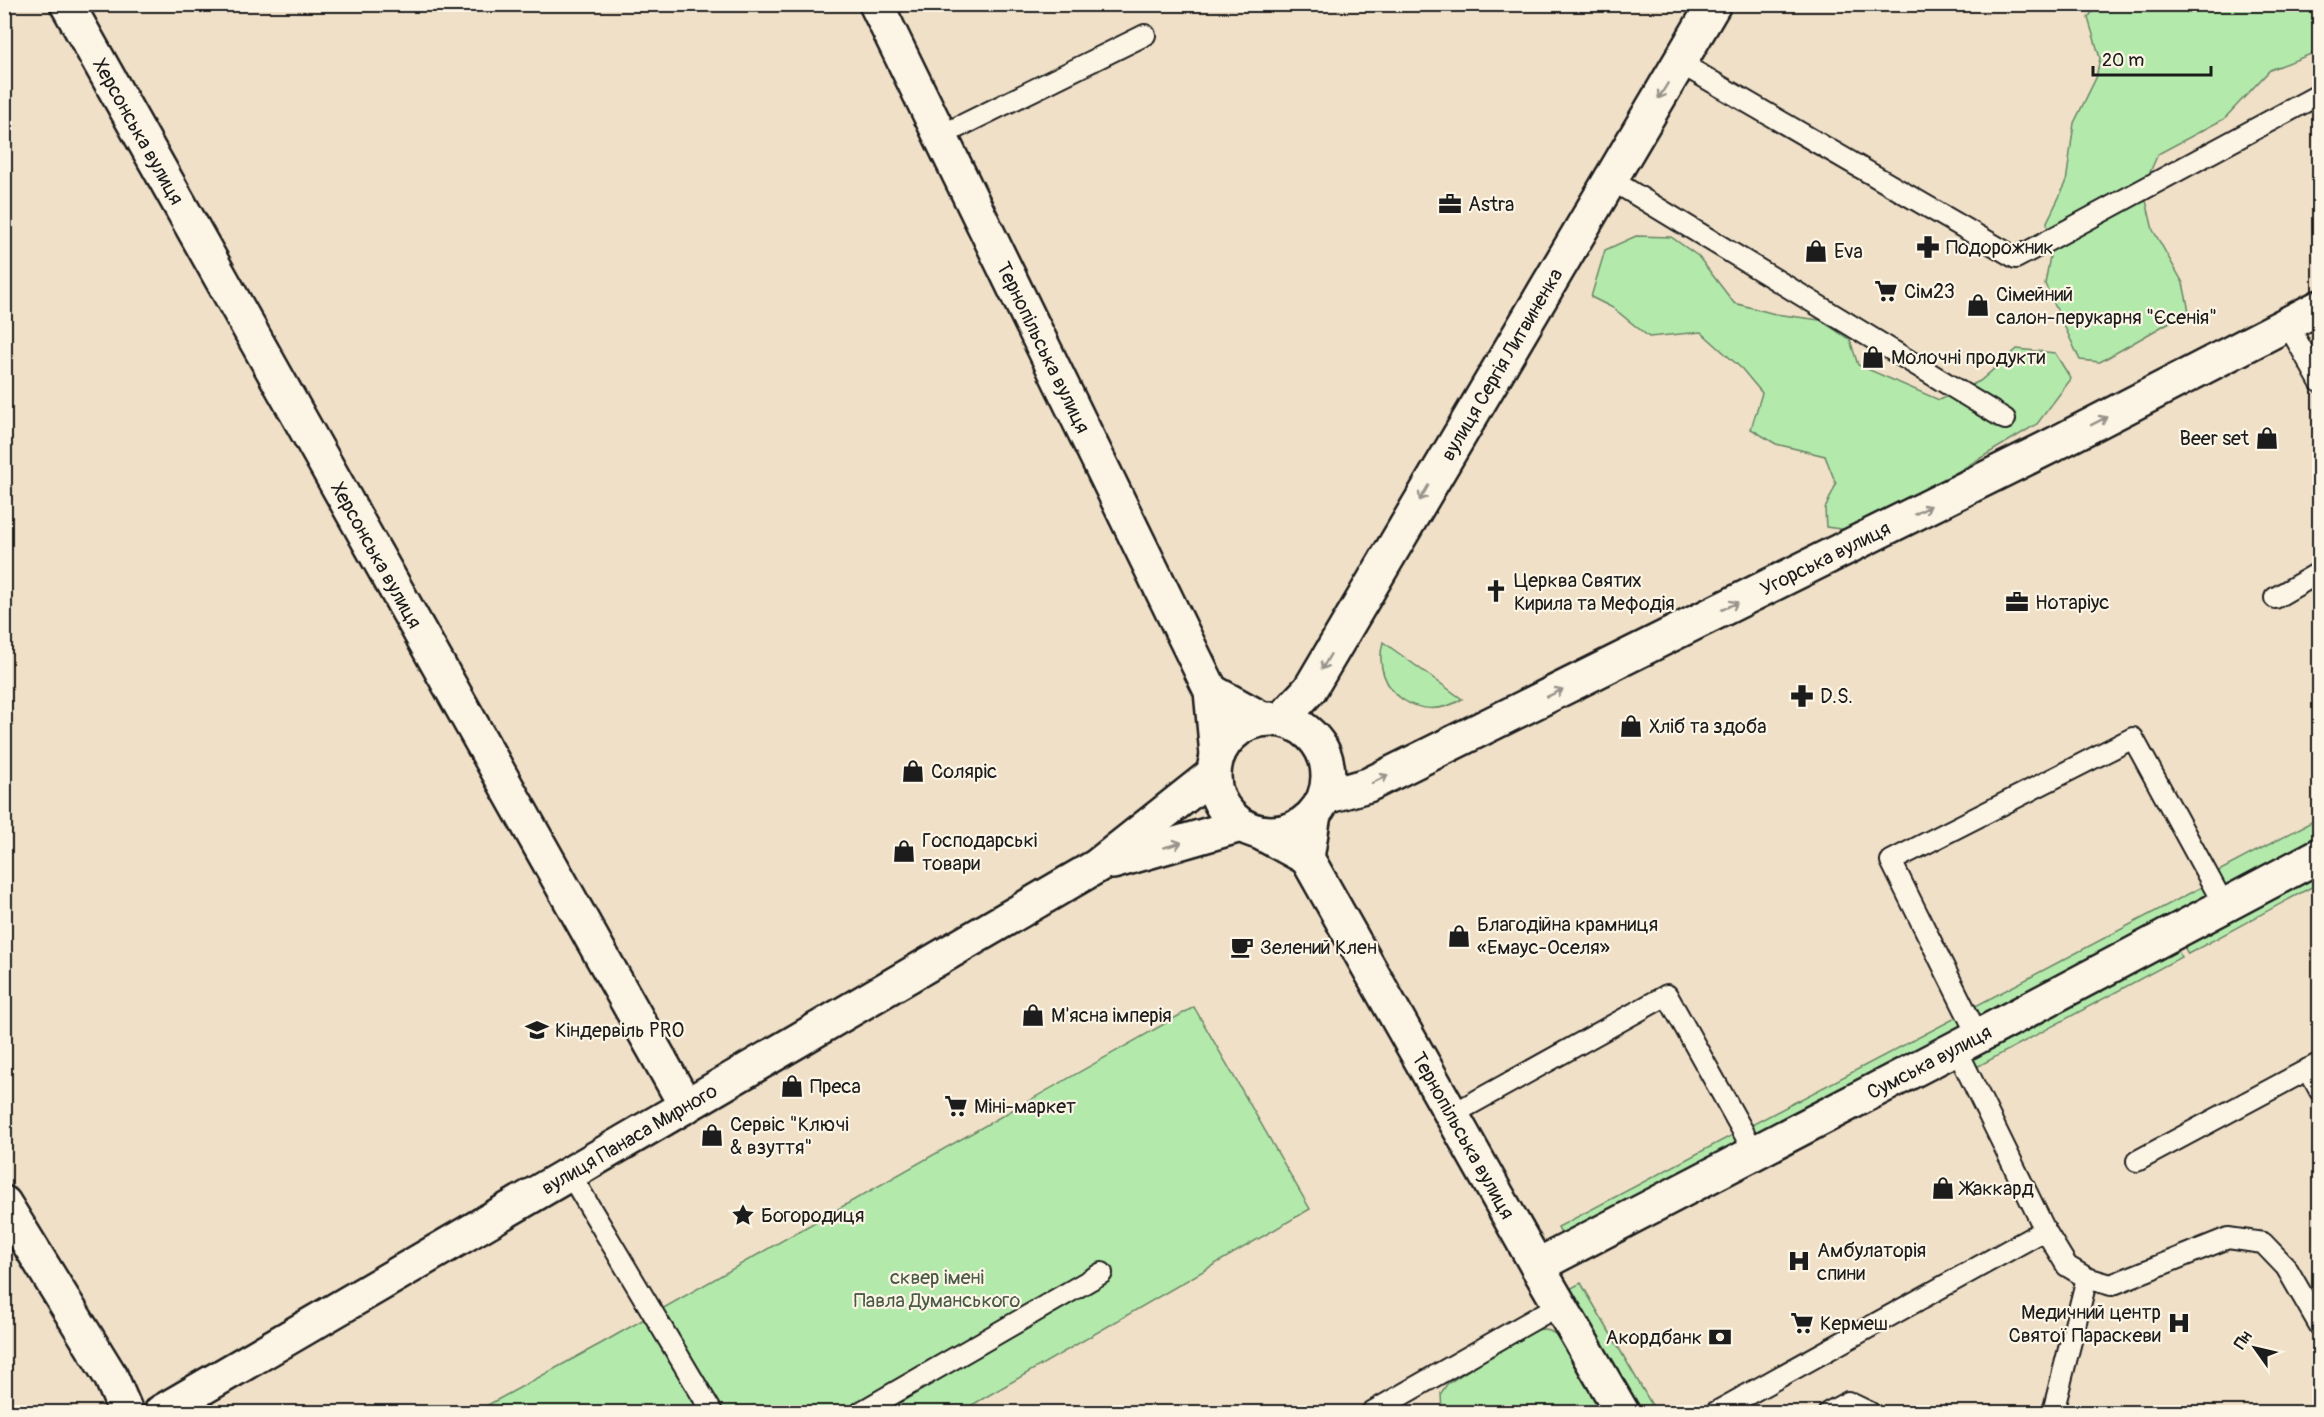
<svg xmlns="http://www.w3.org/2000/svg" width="2324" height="1417" font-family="Pangolin,sans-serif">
<rect width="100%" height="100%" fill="#f0e0c8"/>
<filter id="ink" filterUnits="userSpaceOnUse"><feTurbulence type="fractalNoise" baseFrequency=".0167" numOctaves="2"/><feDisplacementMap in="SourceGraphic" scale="12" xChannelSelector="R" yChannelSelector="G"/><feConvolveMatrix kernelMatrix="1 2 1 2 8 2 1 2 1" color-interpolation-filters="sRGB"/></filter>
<g filter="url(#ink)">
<polygon fill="#e7d2b4" points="2319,325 2319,365 2302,334"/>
<g fill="#b3eaac" stroke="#688364" stroke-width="1.5">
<polygon points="2097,5 2319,5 2319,51 2270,70 2224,119 2158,154 2143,188 2153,230 2183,283 2189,311 2100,362 2080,360 2045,284 2050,256 2047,222 2066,183 2074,123 2096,78 2100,58 2088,18"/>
<polygon points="1636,236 1671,237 1698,256 1734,303 1775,314 1820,320 1850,340 1858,365 1939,400 1980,381 2017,349 2055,353 2071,379 2037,424 1941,482 1848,530 1826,527 1825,509 1836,484 1825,456 1776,444 1751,429 1762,393 1742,369 1701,332 1649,337 1613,308 1591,297 1605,250"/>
<path d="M1383,642L1462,699C1420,726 1370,691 1383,642Z"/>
<polygon points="2319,818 2319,848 2225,898 2213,874"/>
<polygon points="2319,860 2319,883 2188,954 2178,935"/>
<polygon points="2209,883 2220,904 1979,1031 1968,1010"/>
<polygon points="2172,938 2181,957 1973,1069 1962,1050"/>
<polygon points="1194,1007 1310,1209 960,1412 475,1412 602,1343"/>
<polygon points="1963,1014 1973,1033 1757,1148 1746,1128"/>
<polygon points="1740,1131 1750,1150 1568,1246 1558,1227"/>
<polygon points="1581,1283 1656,1412 1627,1412 1558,1295"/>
<polygon points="1546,1329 1565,1339 1605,1412 1442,1412 1441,1393 1447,1384 1530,1330"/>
</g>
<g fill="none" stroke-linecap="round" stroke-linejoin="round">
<g stroke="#1c1c1c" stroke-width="24">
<g id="lane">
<polyline points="1680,63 2016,258 2320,94"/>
<polyline points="940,136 1145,35"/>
<polyline points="1610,179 2005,419"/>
<polyline points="2287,323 2320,382"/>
<polyline points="2275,598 2320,572"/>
<polyline points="1978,1036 1891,861 2133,738 2224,905"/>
<polyline points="1956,1048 2045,1230 2067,1266 2087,1278 2111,1285 2228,1238 2263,1243 2286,1267 2320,1326"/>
<polyline points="2308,1069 2320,1091"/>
<polyline points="1451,1115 1667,995 1755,1153"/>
<polyline points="2137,1161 2320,1063"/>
<polyline points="570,1174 712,1412"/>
<polyline points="861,1412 1102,1273"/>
<polyline points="1372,1412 1559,1305"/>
<polyline points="1716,1412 2045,1230"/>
<polyline points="1829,1412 1848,1402 1869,1412"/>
<polyline points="2053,1412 2087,1278"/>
</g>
</g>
<g stroke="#1c1c1c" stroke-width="38">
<g id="street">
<path id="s1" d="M67,4L686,1106"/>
<path id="s2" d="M876,4L1211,691L1217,755"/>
<polyline points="1211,691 1262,719"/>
<path id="s3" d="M1314,814L1307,858L1537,1266L1622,1412"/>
<polyline points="1259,832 1307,858"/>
<polyline points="4,1203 111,1377 126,1412"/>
<path id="s4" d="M1537,1266L1956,1048L2320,855"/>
</g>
</g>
<g stroke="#1c1c1c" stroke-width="38">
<g id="secondary">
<circle cx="1271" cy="776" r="57"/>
<path id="s5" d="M1282,719L1310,689L1714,4"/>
<path id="s6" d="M1325,797L1368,785L2047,448L2320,307"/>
<polyline points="1113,862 1241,825"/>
<path id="s7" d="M161,1412L1097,866L1213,774"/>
</g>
</g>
<use href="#lane" stroke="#fcf5e5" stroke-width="20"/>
<use href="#street" stroke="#fcf5e5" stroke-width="33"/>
<use href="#secondary" stroke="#fcf5e5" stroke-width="33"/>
</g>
<defs><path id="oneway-shaft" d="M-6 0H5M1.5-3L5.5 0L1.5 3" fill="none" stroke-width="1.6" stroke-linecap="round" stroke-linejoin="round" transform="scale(1.5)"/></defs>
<g stroke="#97938b">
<use href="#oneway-shaft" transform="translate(1663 91) rotate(121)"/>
<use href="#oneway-shaft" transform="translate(2099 421) rotate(-27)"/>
<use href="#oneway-shaft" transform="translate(1424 493) rotate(120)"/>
<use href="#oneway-shaft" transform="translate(1923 510) rotate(-27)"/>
<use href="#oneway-shaft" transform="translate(1730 606) rotate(-26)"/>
<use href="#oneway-shaft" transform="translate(1326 662) rotate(120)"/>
<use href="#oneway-shaft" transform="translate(1555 693) rotate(-26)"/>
<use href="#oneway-shaft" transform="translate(1380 779) rotate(-27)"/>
<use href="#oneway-shaft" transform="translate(1173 845) rotate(-16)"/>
</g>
</g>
<defs>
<g id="office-bare" transform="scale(1.8)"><path d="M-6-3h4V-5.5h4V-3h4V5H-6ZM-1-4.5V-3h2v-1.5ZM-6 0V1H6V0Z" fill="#1c1c1c" stroke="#fcf5e5" stroke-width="2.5" paint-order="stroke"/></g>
<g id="pharmacy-bare" transform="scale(1.8)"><path d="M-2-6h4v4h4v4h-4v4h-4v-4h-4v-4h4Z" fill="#1c1c1c" stroke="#fcf5e5" stroke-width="2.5" paint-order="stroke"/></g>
<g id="shop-bare" transform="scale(1.8)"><path d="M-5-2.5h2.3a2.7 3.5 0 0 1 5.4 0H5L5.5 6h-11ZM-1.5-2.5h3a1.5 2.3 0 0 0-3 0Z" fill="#1c1c1c" stroke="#fcf5e5" stroke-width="2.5" paint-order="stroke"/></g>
<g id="supermarket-bare" transform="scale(1.8)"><path d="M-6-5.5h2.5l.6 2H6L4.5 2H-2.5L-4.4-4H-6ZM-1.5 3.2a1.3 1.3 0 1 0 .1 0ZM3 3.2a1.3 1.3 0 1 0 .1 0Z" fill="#1c1c1c" stroke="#fcf5e5" stroke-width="2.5" paint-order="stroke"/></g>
<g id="church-bare" transform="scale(1.8)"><path d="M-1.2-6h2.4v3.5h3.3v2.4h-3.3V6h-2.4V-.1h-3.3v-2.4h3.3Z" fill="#1c1c1c" stroke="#fcf5e5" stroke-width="2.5" paint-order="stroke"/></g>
<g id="cafe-bare" transform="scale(1.8)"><path d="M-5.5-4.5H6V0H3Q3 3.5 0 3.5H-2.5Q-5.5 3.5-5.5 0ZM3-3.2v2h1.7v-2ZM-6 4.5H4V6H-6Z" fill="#1c1c1c" stroke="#fcf5e5" stroke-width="2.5" paint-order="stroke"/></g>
<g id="school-bare" transform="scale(1.8)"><path d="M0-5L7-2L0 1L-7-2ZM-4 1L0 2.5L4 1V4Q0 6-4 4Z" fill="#1c1c1c" stroke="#fcf5e5" stroke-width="2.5" paint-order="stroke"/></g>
<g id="sight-bare" transform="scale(1.8)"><path d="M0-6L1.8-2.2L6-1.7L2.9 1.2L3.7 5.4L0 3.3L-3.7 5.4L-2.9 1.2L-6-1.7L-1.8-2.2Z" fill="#1c1c1c" stroke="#fcf5e5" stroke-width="2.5" paint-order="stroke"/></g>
<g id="hospital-bare" transform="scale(1.8)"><path d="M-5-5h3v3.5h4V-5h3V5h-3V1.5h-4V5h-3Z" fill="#1c1c1c" stroke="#fcf5e5" stroke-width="2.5" paint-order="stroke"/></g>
<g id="bank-bare" transform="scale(1.8)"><path d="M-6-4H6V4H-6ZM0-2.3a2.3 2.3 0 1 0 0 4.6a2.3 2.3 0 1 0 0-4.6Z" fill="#1c1c1c" stroke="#fcf5e5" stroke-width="2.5" paint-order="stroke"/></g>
</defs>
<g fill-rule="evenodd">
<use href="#office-bare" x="1450" y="204"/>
<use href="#pharmacy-bare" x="1928" y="247"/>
<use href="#shop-bare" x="1816" y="251"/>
<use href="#supermarket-bare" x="1886" y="291"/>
<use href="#shop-bare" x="1978" y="305"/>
<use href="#shop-bare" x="1873" y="357"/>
<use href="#shop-bare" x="2267" y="438"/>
<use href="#church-bare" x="1496" y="591"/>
<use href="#office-bare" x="2017" y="602"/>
<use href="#pharmacy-bare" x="1802" y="696"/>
<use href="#shop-bare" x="1631" y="726"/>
<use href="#shop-bare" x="913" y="771"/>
<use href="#shop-bare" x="904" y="851"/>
<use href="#shop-bare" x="1459" y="936"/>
<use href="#cafe-bare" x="1242" y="947"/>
<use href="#shop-bare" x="1033" y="1015"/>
<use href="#school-bare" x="537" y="1030"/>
<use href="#shop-bare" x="792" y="1086"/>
<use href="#supermarket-bare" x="956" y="1106"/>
<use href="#shop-bare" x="712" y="1135"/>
<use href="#shop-bare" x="1943" y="1188"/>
<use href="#sight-bare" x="743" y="1215"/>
<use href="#hospital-bare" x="1799" y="1261"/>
<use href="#supermarket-bare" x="1802" y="1323"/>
<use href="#hospital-bare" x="2179" y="1323"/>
<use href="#bank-bare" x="1720" y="1337"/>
</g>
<g text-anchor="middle" stroke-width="4.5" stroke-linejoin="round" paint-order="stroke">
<g font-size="20" fill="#1c1c1c" stroke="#fcf5e5">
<text dy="7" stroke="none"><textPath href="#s1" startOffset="146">Херсонська вулиця</textPath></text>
<text dy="7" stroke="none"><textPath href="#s2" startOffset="382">Тернопільська вулиця</textPath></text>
<text dy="7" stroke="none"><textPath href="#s5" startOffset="418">вулиця Сергія Литвиненка</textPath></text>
<text dy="7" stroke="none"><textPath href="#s1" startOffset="632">Херсонська вулиця</textPath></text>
<text dy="7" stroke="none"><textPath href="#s6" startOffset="555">Угорська вулиця</textPath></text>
<text dy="7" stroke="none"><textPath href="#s4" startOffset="442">Сумська вулиця</textPath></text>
<text dy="7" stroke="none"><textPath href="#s3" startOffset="363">Тернопільська вулиця</textPath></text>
<text dy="7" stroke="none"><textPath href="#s7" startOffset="542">вулиця Панаса Мирного</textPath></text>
</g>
<g font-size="20" fill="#1c1c1c" stroke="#fcf5e5" text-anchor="start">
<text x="1468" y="211">Astra</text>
<text x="1946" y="254">Подорожник</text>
<text x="1834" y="258">Eva</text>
<text x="1904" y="298">Сім23</text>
<text x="1996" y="301">Сімейний<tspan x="1996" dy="23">салон-перукарня "Єсенія"</tspan></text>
<text x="1891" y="364">Молочні продукти</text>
<text x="2249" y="445" text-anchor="end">Beer set</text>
<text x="1514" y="587">Церква Святих<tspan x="1514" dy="23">Кирила та Мефодія</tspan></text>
<text x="2035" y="609">Нотаріус</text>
<text x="1820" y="703">D.S.</text>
<text x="1649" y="733">Хліб та здоба</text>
<text x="931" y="778">Соляріс</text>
<text x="922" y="847">Господарські<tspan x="922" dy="23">товари</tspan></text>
<text x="1477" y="931">Благодійна крамниця<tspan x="1477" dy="23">«Емаус-Оселя»</tspan></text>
<text x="1260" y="954">Зелений Клен</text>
<text x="1051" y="1022">М'ясна імперія</text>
<text x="555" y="1037">Кіндервіль PRO</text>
<text x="810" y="1093">Преса</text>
<text x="974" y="1113">Міні-маркет</text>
<text x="730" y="1131">Сервіс "Ключі<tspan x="730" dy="23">&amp; взуття"</tspan></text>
<text x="1961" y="1195">Жаккард</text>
<text x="761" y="1222">Богородиця</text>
<text x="1817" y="1257">Амбулаторія<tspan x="1817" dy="23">спини</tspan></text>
<text x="2161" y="1319" text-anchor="end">Медичний центр<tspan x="2161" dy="23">Святої Параскеви</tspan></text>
<text x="1820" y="1330">Кермеш</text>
<text x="1702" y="1344" text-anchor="end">Акордбанк</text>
</g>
<g font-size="20" fill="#495a47" stroke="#fcf5e5">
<text x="937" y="1284">сквер імені<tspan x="937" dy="23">Павла Думанського</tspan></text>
</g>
</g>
<rect width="2324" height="1417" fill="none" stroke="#fcf5e5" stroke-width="24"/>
<rect x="12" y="12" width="2300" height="1393" fill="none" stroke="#1c1c1c" stroke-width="2" filter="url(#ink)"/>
<g transform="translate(2255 1348) rotate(304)" stroke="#fcf5e5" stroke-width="4.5" paint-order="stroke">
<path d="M0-4.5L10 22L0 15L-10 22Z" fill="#1c1c1c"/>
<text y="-9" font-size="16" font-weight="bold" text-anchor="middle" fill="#1c1c1c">Пн</text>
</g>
<path d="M2093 66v9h118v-9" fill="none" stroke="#1c1c1c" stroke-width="3"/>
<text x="2102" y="66" font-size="18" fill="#1c1c1c" stroke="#fcf5e5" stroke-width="4.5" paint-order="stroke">20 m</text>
</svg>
